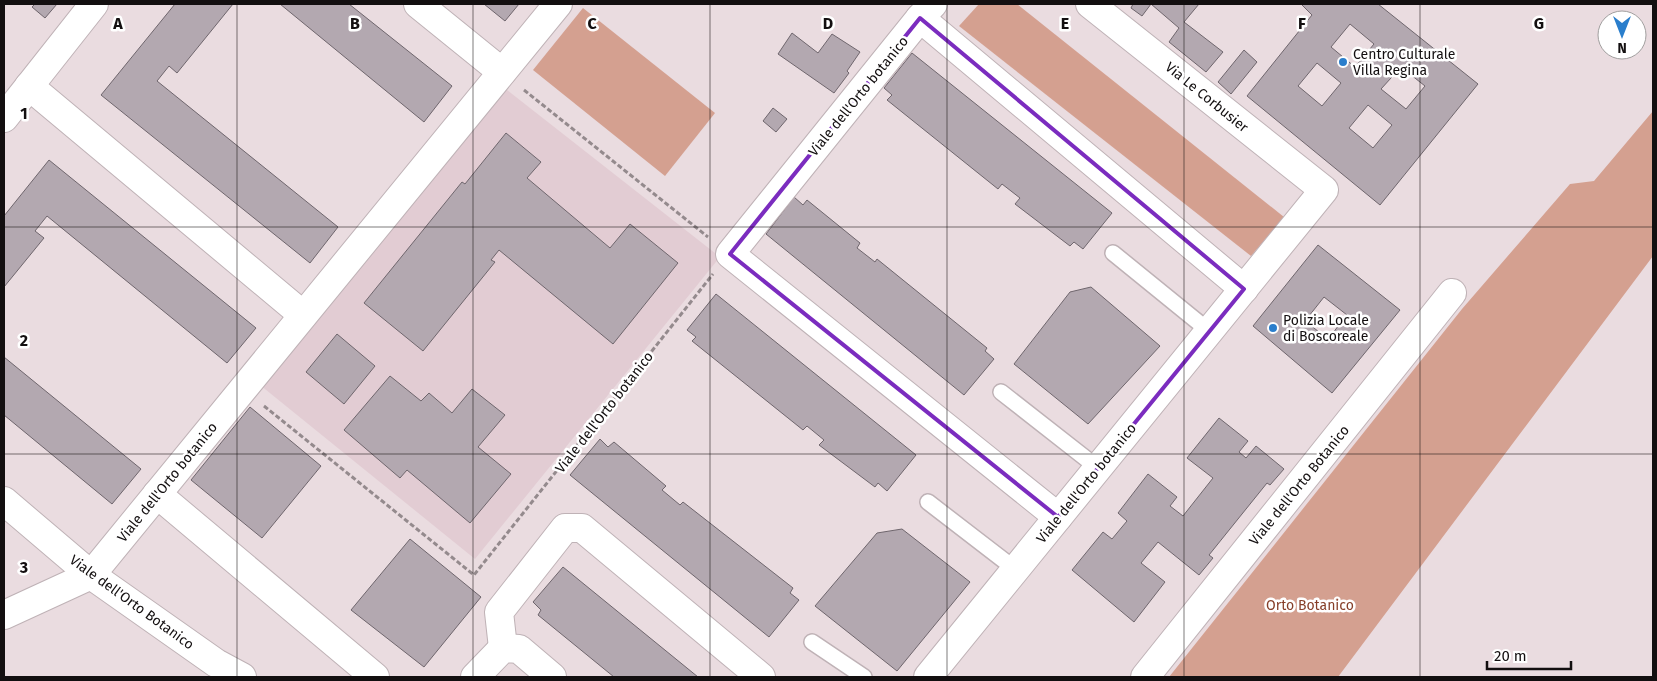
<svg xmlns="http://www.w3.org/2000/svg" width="1657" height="681" font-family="'Fira Sans',sans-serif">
<rect width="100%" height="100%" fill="#eadce0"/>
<polygon fill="#e2ccd3" points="502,86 720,257 475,559 260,385"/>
<g fill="#d4a090">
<polygon points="979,4 1017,4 1284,217 1251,256 959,26"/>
<polygon points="583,8 715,113 665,176 533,70"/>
<polygon points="1653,111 1653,256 1338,677 1169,677 1462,309 1570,184 1594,181"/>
</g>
<g fill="#b3a8b0" stroke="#6f666d" fill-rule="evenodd">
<polygon points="35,4 57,4 45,18 32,7"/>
<polygon points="175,4 233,4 177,73 169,66 157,81 338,227 310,263 101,95"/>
<polygon points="280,4 349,4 452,86 424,122"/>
<polygon points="484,4 519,4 505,21"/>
<polygon points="1133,4 1199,4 1184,22 1223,52 1206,72 1169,42 1179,28 1151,4 1142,16 1131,8"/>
<path d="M1301,4H1378L1478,84L1380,205L1247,96L1312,15ZM1350,24L1374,44L1355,67L1331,47ZM1317,63L1341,83L1322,106L1298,86ZM1401,67L1425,86L1406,109L1381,89ZM1368,105L1392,125L1373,148L1349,128Z"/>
<polygon points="792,33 818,53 832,34 860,52 847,71 849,73 834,93 778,54"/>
<polygon points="1244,50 1257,62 1231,94 1218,82"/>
<polygon points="912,53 1112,213 1083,249 1074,242 1070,246 1015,204 1020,198 1002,184 998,189 887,100 892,95 884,88"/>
<polygon points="773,108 787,119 776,132 763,121"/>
<polygon points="506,133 541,162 527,178 610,248 630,224 678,263 613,344 499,250 491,260 495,262 423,351 364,303 462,182 465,184"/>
<polygon points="49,160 256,328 227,363 47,216 35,231 44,238 4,287 4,216"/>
<polygon points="794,197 803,205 807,200 860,243 857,248 875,262 877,259 987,348 985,351 994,359 964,395 766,234"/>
<path d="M1318,245L1400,310L1332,393L1253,326ZM1324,297L1347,315L1328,339L1305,321Z"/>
<polygon points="1091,287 1160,346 1088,424 1014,364 1070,292"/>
<polygon points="716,294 916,455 887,491 878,483 875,487 819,445 824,440 807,426 803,430 692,341 696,337 687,330"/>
<polygon points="337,334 375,366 344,404 306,372"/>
<polygon points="4,357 141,469 112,504 4,415"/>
<polygon points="390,376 421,401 429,393 452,413 472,389 505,415 478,447 511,474 470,523 407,470 400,478 344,430"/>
<polygon points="250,407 321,466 262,538 191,480"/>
<polygon points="1219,418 1248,441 1239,452 1246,458 1256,446 1284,469 1270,485 1267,483 1209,555 1213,558 1199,575 1158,542 1141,563 1165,582 1134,622 1072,570 1103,532 1112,539 1127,521 1118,513 1148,474 1177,497 1170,506 1183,516 1213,478 1187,458"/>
<polygon points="600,439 608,447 614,442 666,486 662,490 680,505 683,502 793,588 790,593 799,600 769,637 570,475"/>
<polygon points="902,529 970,582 897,671 815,606 877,533"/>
<polygon points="410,539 481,597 424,667 351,610"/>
<polygon points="563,567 698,677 614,677 538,615 541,610 533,602"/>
</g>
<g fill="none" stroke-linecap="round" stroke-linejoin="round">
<g stroke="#bfb2b6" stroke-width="18">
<g id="lane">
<polyline points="1113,253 1209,331"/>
<polyline points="1001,392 1098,468"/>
<polyline points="928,502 1015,569"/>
<polyline points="812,642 864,677"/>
</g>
</g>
<g stroke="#bfb2b6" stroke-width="30">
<g id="street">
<polyline points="418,4 502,72"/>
<polyline points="933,4 920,18 1244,289"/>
<polyline points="920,18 730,254 1058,517"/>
<polyline points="29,86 303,315"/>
<polyline points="4,118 94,4"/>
<polyline points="157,494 375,677"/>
<polyline points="4,501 91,575 216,663 242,677"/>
<polyline points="4,615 91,575 558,4"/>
<polyline points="503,648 499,612 565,528 582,528 761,677"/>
<polyline points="475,677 503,648 519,649 552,677"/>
<polyline points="928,677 1324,190 1090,4"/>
<polyline points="1145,677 1452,293"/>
</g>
</g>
<g stroke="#948a8d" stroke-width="3" stroke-dasharray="5 2.5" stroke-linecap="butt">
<polyline points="524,90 708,237"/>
<polyline points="264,406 474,575 713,274"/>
</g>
<use href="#lane" stroke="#fff" stroke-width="15"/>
<use href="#street" stroke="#fff" stroke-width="28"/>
</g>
<path fill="none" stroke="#7b2cbf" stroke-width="4" stroke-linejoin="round" d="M920,18L1244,289L1058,517L730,254Z"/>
<path fill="none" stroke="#130f10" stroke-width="1" stroke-opacity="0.55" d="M237,4V677M473,4V677M710,4V677M947,4V677M1184,4V677M1420,4V677M4,227H1653M4,454H1653"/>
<g fill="#2a7ecc" stroke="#fff" stroke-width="2">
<circle cx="1343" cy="62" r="5"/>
<circle cx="1273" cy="328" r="5"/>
</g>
<g text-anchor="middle" stroke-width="5" stroke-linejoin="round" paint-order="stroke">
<g font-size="14" fill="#130f10" stroke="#fff" text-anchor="start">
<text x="1353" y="59">Centro Culturale<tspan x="1353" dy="16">Villa Regina</tspan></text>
<text x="1283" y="325">Polizia Locale<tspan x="1283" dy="16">di Boscoreale</tspan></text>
</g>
<g font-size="14" fill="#130f10" stroke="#fff">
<text transform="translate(858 96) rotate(-51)" y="5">Viale dell'Orto botanico</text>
<text transform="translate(1207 97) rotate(39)" y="5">Via Le Corbusier</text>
<text transform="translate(604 412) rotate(-52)" y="5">Viale dell'Orto botanico</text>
<text transform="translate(167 482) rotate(-51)" y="5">Viale dell'Orto botanico</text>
<text transform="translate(1086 483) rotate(-51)" y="5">Viale dell'Orto botanico</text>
<text transform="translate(1299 485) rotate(-51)" y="5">Viale dell'Orto Botanico</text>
<text transform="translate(132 602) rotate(36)" y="5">Viale dell'Orto Botanico</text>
</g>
<g font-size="14" fill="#863e28" stroke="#fff">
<text x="1310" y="610">Orto Botanico</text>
</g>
</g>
<g font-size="16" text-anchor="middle" font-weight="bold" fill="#130f10" stroke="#fff" stroke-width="5" stroke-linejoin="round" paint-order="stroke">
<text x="118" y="29">A</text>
<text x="355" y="29">B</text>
<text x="592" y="29">C</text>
<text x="828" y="29">D</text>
<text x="1065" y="29">E</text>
<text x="1302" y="29">F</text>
<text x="1539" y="29">G</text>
<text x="24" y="119">1</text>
<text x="24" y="346">2</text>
<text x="24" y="573">3</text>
</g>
<rect width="1657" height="681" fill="none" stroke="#130f10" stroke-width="10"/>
<g transform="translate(1622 35) rotate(180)"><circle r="24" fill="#ffffff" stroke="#a19f9f"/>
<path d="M0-4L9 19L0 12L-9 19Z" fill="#2a7ecc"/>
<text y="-8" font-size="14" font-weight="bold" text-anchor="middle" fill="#130f10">N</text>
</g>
<path d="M1487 661v8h84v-8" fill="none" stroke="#130f10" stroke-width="2.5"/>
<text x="1494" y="661" font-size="15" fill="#130f10" stroke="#ffffff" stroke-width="4" paint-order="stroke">20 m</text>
</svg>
